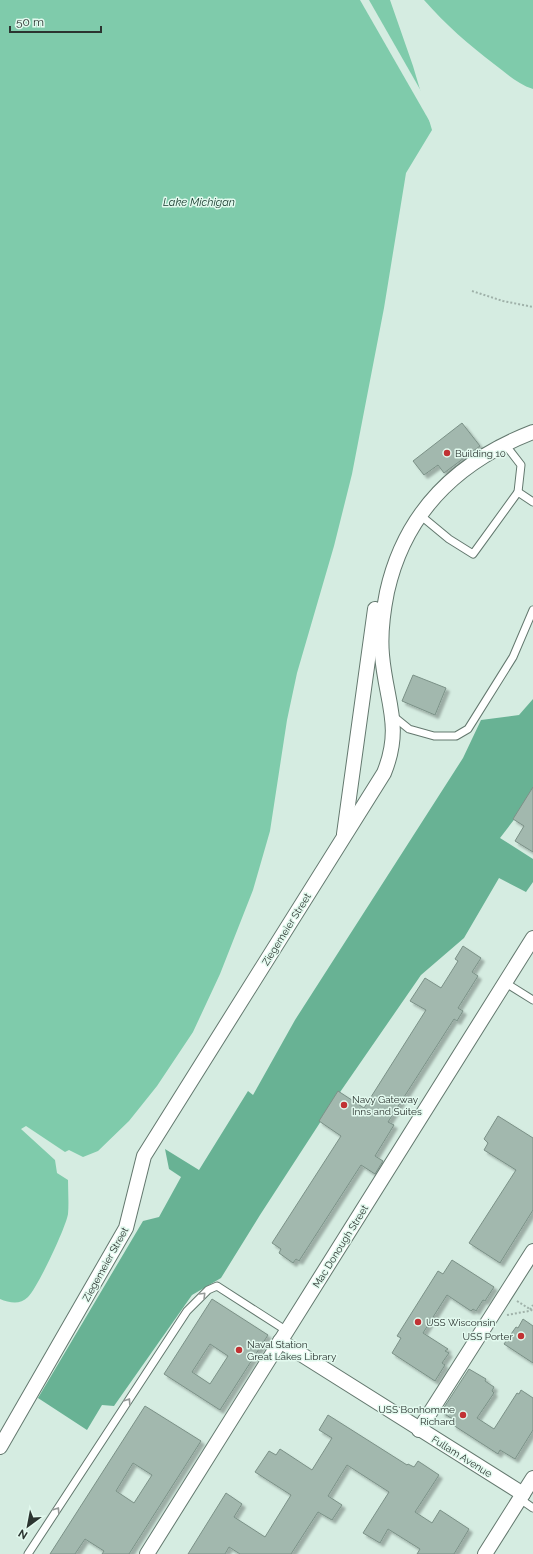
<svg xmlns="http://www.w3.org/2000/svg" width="533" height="1554" font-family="Raleway,sans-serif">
<defs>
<filter id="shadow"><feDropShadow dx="3.5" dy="3.5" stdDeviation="1" flood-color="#0004"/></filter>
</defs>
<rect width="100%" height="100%" fill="#d5ece1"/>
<polygon fill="#68b294" points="533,699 533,795 500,838 533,859 533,882 526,892 499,878 464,938 421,975 336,1098 260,1215 221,1278 192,1295 114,1406 102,1405 87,1430 38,1398 143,1221 159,1217 181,1177 169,1169 165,1149 199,1170 248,1091 253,1095 295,1020 463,758 481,720 519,715"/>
<g fill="#7fcbab">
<path d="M0,0H390L413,66L432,130L406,173L384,308L352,474L334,546L297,673L287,720L270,831L253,890L220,974L193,1032L157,1086L129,1121L98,1151L83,1157L69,1150L65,1152L26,1126L21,1129L55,1160L57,1173L68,1180C68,1191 69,1203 68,1214C66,1227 38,1287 28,1297C20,1305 10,1303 0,1299Z"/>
<path d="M424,0H533V89C518,84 507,74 494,64C469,45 445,24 424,0Z"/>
</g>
<polygon fill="#d5ece1" points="360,0 369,0 425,98 434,129"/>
<g fill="#a2b8ae" stroke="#7b9187" fill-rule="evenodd" filter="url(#shadow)">
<polygon points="462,423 480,446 444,473 438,465 424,475 413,461"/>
<polygon points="413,675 446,688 435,715 402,701"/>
<polygon points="533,787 533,852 515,841 524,826 513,819"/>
<polygon points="463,946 481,958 472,972 478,976 458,1008 463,1011 457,1021 454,1019 388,1122 394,1125 375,1156 383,1161 375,1174 361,1165 299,1261 296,1259 293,1263 279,1253 281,1249 272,1243 341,1136 319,1121 338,1091 364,1108 426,1010 410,1001 425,978 441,988 458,961 455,959"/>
<polygon points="498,1116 533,1138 533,1210 500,1263 469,1243 516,1170 484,1150 488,1143 484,1139"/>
<polygon points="452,1260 494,1287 485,1301 483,1300 476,1311 473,1309 471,1311 447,1295 423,1333 448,1349 445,1351 449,1353 442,1363 445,1365 435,1381 392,1353 401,1338 397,1336 438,1271 443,1274"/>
<path d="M212,1299L268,1335L220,1410L164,1374ZM210,1344L228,1356L210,1384L192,1372Z"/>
<polygon points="523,1319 533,1326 533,1363 504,1344 516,1327 518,1328"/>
<polygon points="469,1369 486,1379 485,1381 494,1387 492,1391 494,1393 477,1418 494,1429 517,1393 519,1394 521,1390 533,1398 533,1430 515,1459 500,1450 498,1454 453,1425 456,1421 441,1412"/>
<path d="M145,1406L201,1441L129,1554H102L104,1551L85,1539L75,1554H50ZM133,1463L152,1475L134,1503L116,1491Z"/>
<polygon points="328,1415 407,1465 408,1464 414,1467 418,1461 439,1475 415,1512 432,1523 440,1510 469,1529 454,1554 417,1554 420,1549 388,1529 380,1543 363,1533 389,1492 347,1465 328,1496 342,1505 332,1520 318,1512 291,1554 240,1554 229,1547 225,1554 188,1554 226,1493 242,1504 234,1517 265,1537 291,1495 255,1472 269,1451 276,1455 280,1449 312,1470 332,1438 319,1430"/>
</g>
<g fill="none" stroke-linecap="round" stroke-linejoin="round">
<g stroke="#63786e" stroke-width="9">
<g id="lane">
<polyline points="504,443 521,465 518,492"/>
<polyline points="420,515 449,539 473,554 518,492 533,502"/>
<polyline points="393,716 409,729 434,736 456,736 468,729 513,657 533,610"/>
<polyline points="504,982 533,1000"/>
<polyline points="520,1499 533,1508"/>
<polyline points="28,1554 187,1311 208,1290 217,1286 287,1331"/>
</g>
</g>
<g stroke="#63786e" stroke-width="16">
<g id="street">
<polyline points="344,834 375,609"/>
<polyline points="280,1341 523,1494"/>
<polyline points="419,1430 533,1251"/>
<path d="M0,1447L126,1228L144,1156L384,773C403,726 386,702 382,655C380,634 383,612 387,592C405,511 458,461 533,432"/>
<polyline points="147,1554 533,938"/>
<polyline points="485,1554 533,1478"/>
</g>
</g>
<g stroke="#9fb1a9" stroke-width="2" stroke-dasharray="2 2" stroke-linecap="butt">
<polyline points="472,291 503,301 533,307"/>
<polyline points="517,1301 533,1311"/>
<polyline points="507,1315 529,1311 533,1305"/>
</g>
<use href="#lane" stroke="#fff" stroke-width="7"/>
<use href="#street" stroke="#fff" stroke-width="14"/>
</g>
<defs><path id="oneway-chevron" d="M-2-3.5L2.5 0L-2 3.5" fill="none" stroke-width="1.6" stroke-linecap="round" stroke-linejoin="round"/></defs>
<g stroke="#959a98">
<use href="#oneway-chevron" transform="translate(203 1295) rotate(-45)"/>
<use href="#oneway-chevron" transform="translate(128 1401) rotate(-57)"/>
<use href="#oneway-chevron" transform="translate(57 1510) rotate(-57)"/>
</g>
<g fill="#c13234" stroke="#e2f9ee" stroke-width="1.5">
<circle cx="447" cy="453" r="4"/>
<circle cx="344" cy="1105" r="4"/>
<circle cx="418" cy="1322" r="4"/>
<circle cx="521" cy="1336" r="4"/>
<circle cx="239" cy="1350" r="4"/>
<circle cx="463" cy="1415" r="4"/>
</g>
<g text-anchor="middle" stroke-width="3" stroke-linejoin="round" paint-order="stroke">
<g font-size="10" fill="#2b3430" stroke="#e2f9ee" text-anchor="start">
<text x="455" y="457">Building 10</text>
<text x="352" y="1103">Navy Gateway<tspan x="352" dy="12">Inns and Suites</tspan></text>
<text x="426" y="1326">USS Wisconsin</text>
<text x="513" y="1340" text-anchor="end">USS Porter</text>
<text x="247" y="1348">Naval Station<tspan x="247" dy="12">Great Lakes Library</tspan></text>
<text x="455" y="1413" text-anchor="end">USS Bonhomme<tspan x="455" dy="12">Richard</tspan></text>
</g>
<g font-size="10" fill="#2b3430" stroke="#e2f9ee">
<text transform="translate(286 929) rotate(-58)" y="4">Ziegemeier Street</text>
<text transform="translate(340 1246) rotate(-58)" y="4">Mac Donough Street</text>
<text transform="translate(105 1264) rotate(-61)" y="4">Ziegemeier Street</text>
<text transform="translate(462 1456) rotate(32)" y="4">Fullam Avenue</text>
</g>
<g font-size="11" font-style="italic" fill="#133629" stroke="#e2f9ee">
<text x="199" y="206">Lake Michigan</text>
</g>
</g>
<g transform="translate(28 1526) rotate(212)" stroke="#e2f9ee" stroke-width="3" paint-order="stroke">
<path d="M0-3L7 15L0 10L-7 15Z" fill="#2b3430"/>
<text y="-6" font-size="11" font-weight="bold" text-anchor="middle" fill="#2b3430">N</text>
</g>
<path d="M10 26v6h91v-6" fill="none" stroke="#2b3430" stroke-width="2"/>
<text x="16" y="26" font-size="12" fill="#2b3430" stroke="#e2f9ee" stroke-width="3" paint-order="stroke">50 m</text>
</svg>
